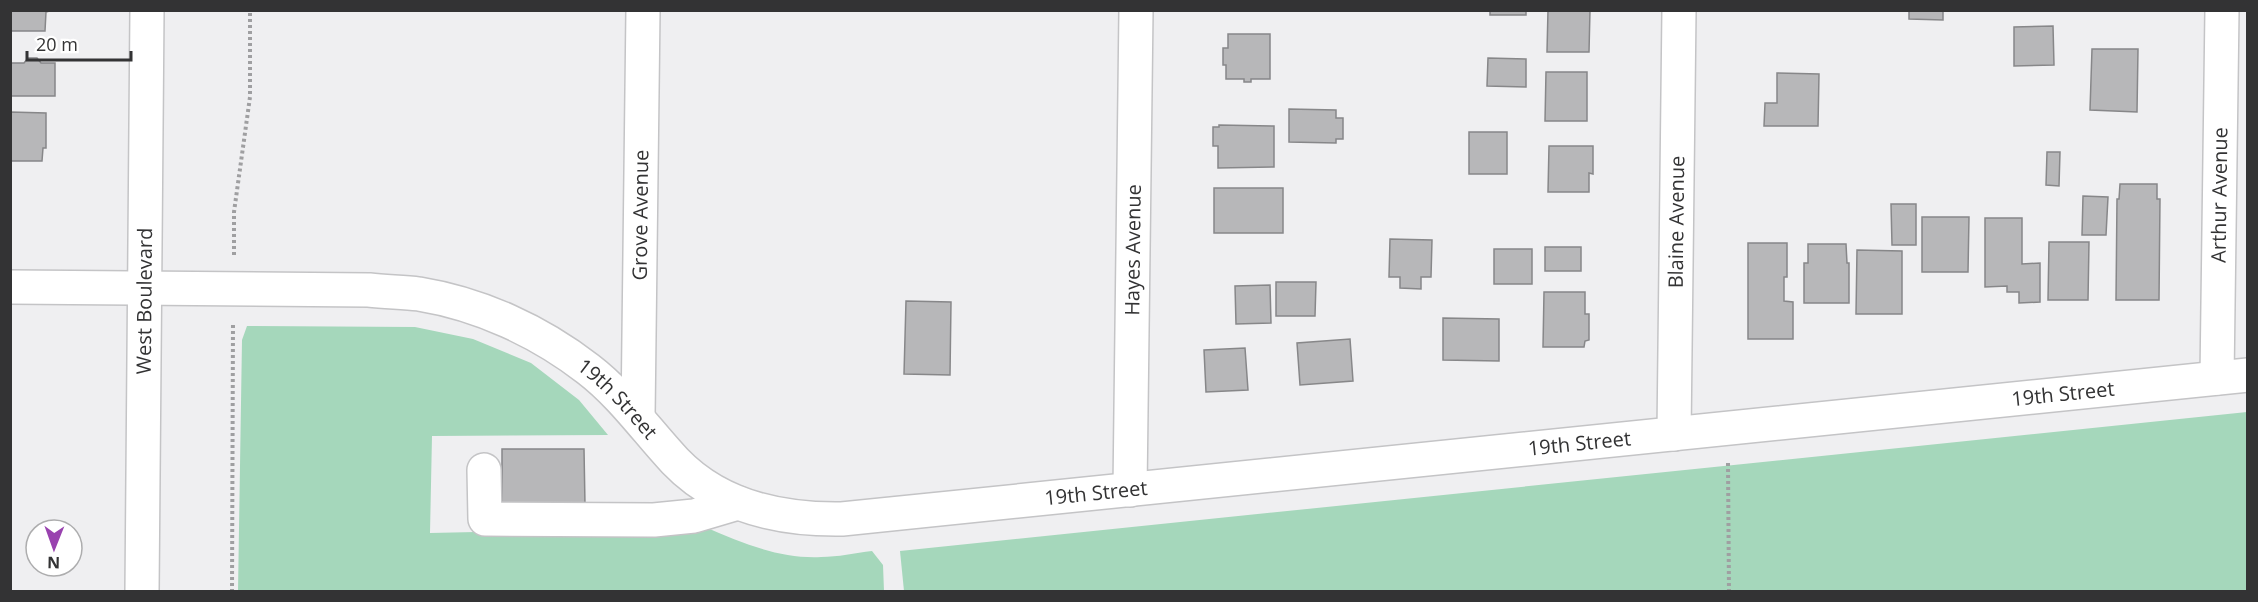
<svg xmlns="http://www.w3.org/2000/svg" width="2258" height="602" font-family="'Open Sans',sans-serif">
<rect width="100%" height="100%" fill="#efeff1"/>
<g fill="#a5d7bb">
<path d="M247,326L415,327L473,339L531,363L579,400L608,435L432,436L430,533L705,527C742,543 780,559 821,557C838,557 855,553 872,551L883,565L884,591L238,592L242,340Z"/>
<polygon points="2247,412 2247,591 904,591 900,551"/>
</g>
<g fill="#b7b7b9" stroke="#878789" stroke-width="1.5">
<polygon points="10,10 53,10 46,12 45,31 10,31"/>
<rect x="1490" y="10" width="36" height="5"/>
<polygon points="1548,10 1590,10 1589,52 1547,52"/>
<polygon points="1909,10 1943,10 1943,20 1909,19"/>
<polygon points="2053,26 2054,65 2014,66 2014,27"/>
<polygon points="1228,34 1270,34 1270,79 1251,79 1251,82 1244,82 1244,79 1226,79 1226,65 1223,65 1223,48 1228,48"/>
<polygon points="2092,49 2138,49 2137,112 2090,110"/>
<polygon points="28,58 37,58 41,63 55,63 55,96 10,96 10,63 24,63"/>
<polygon points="1488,58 1526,59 1526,87 1487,86"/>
<polygon points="1546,72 1587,72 1587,121 1545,121"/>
<polygon points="1777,73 1819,74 1818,126 1764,126 1765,103 1777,103"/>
<polygon points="1289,109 1336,110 1336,118 1343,118 1343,139 1336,139 1336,143 1289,142"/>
<polygon points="10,112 46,113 46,148 43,148 42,161 10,161"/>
<polygon points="1219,125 1274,126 1274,167 1218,168 1218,146 1213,146 1213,127 1219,127"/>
<rect x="1469" y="132" width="38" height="42"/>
<polygon points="1549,146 1593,146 1593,174 1589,173 1589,192 1548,192"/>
<polygon points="2047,152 2060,152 2059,186 2046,185"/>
<polygon points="2120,184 2157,184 2157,199 2160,199 2159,300 2116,300 2117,199 2119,199"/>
<rect x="1214" y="188" width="69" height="45"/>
<polygon points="2083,196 2108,197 2106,235 2082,235"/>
<polygon points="1891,204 1916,204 1916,245 1892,245"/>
<polygon points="1922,217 1969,217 1968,272 1922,272"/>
<polygon points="1985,218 2022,218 2022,264 2040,263 2040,302 2019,303 2019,292 2007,292 2007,286 1985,287"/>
<polygon points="1390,239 1432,240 1431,277 1421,277 1421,289 1400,288 1400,277 1389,277"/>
<polygon points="2049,242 2089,242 2088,300 2048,300"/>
<polygon points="1748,243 1787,243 1787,277 1784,277 1784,301 1793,302 1793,339 1748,339"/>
<polygon points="1808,244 1846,244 1847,263 1849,263 1849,303 1804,303 1804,263 1808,263"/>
<rect x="1545" y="247" width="36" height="24"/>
<rect x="1494" y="249" width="38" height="35"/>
<polygon points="1857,250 1902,251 1902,314 1856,314"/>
<polygon points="1276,282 1316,282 1315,316 1276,316"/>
<polygon points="1270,285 1271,323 1236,324 1235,286"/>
<polygon points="1544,292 1585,292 1585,314 1589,314 1589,340 1585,341 1584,347 1543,347"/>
<polygon points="906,301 951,302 950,375 904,374"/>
<polygon points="1443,318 1499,319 1499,361 1443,360"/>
<polygon points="1350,339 1353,381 1300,385 1297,343"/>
<polygon points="1245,348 1248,390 1206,392 1204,350"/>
<polygon points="502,449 584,449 585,505 502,506"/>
</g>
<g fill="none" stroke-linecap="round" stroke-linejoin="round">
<g stroke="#c4c4c6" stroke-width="36">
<g id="minor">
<path id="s1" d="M10,287L369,290C386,292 403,292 419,294C480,304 539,331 588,369C622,395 646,430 675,461C719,507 782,520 842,519L2248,375"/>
<path id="s2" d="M2217,378L2222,10"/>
<path id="s3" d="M638,417L643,10"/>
<path id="s4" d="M1674,434L1679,10"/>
<polyline points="484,470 485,519 654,520 694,516 738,503"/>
<path id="s5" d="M1130,490L1136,10"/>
<path id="s6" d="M142,592L147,10"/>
</g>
</g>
<g stroke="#9f9fa1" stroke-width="4" stroke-dasharray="3 3" stroke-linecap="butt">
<polyline points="234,255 234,212 250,97 250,10"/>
<polyline points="1728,463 1729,592"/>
<polyline points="232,592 233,322"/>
</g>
<use href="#minor" stroke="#fff" stroke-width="33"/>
</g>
<g text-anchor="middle" stroke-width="4.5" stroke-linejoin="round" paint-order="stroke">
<g font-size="20" fill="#333334" stroke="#fff">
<text dy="7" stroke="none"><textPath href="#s2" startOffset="183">Arthur Avenue</textPath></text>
<text dy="7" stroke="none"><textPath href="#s3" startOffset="202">Grove Avenue</textPath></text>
<text dy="7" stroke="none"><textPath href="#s4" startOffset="212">Blaine Avenue</textPath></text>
<text dy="7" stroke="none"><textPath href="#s5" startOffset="240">Hayes Avenue</textPath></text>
<text dy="7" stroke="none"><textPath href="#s6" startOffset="291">West Boulevard</textPath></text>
<text dy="7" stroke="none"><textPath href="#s1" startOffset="2132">19th Street</textPath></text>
<text dy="7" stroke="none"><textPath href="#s1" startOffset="638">19th Street</textPath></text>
<text dy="7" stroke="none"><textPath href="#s1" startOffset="1646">19th Street</textPath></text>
<text dy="7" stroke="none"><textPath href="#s1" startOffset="1160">19th Street</textPath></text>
</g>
</g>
<rect width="2258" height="602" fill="none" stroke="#333334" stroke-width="24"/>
<g transform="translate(54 548) rotate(181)"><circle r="28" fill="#ffffff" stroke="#adadae" stroke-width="1.5"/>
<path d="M0-4.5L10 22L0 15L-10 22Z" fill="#9942af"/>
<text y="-9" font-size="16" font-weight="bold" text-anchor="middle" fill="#333334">N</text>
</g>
<path d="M27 51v9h104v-9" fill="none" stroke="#333334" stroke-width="3"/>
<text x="36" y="51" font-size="18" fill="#333334" stroke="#ffffff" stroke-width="4.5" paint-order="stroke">20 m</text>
</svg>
